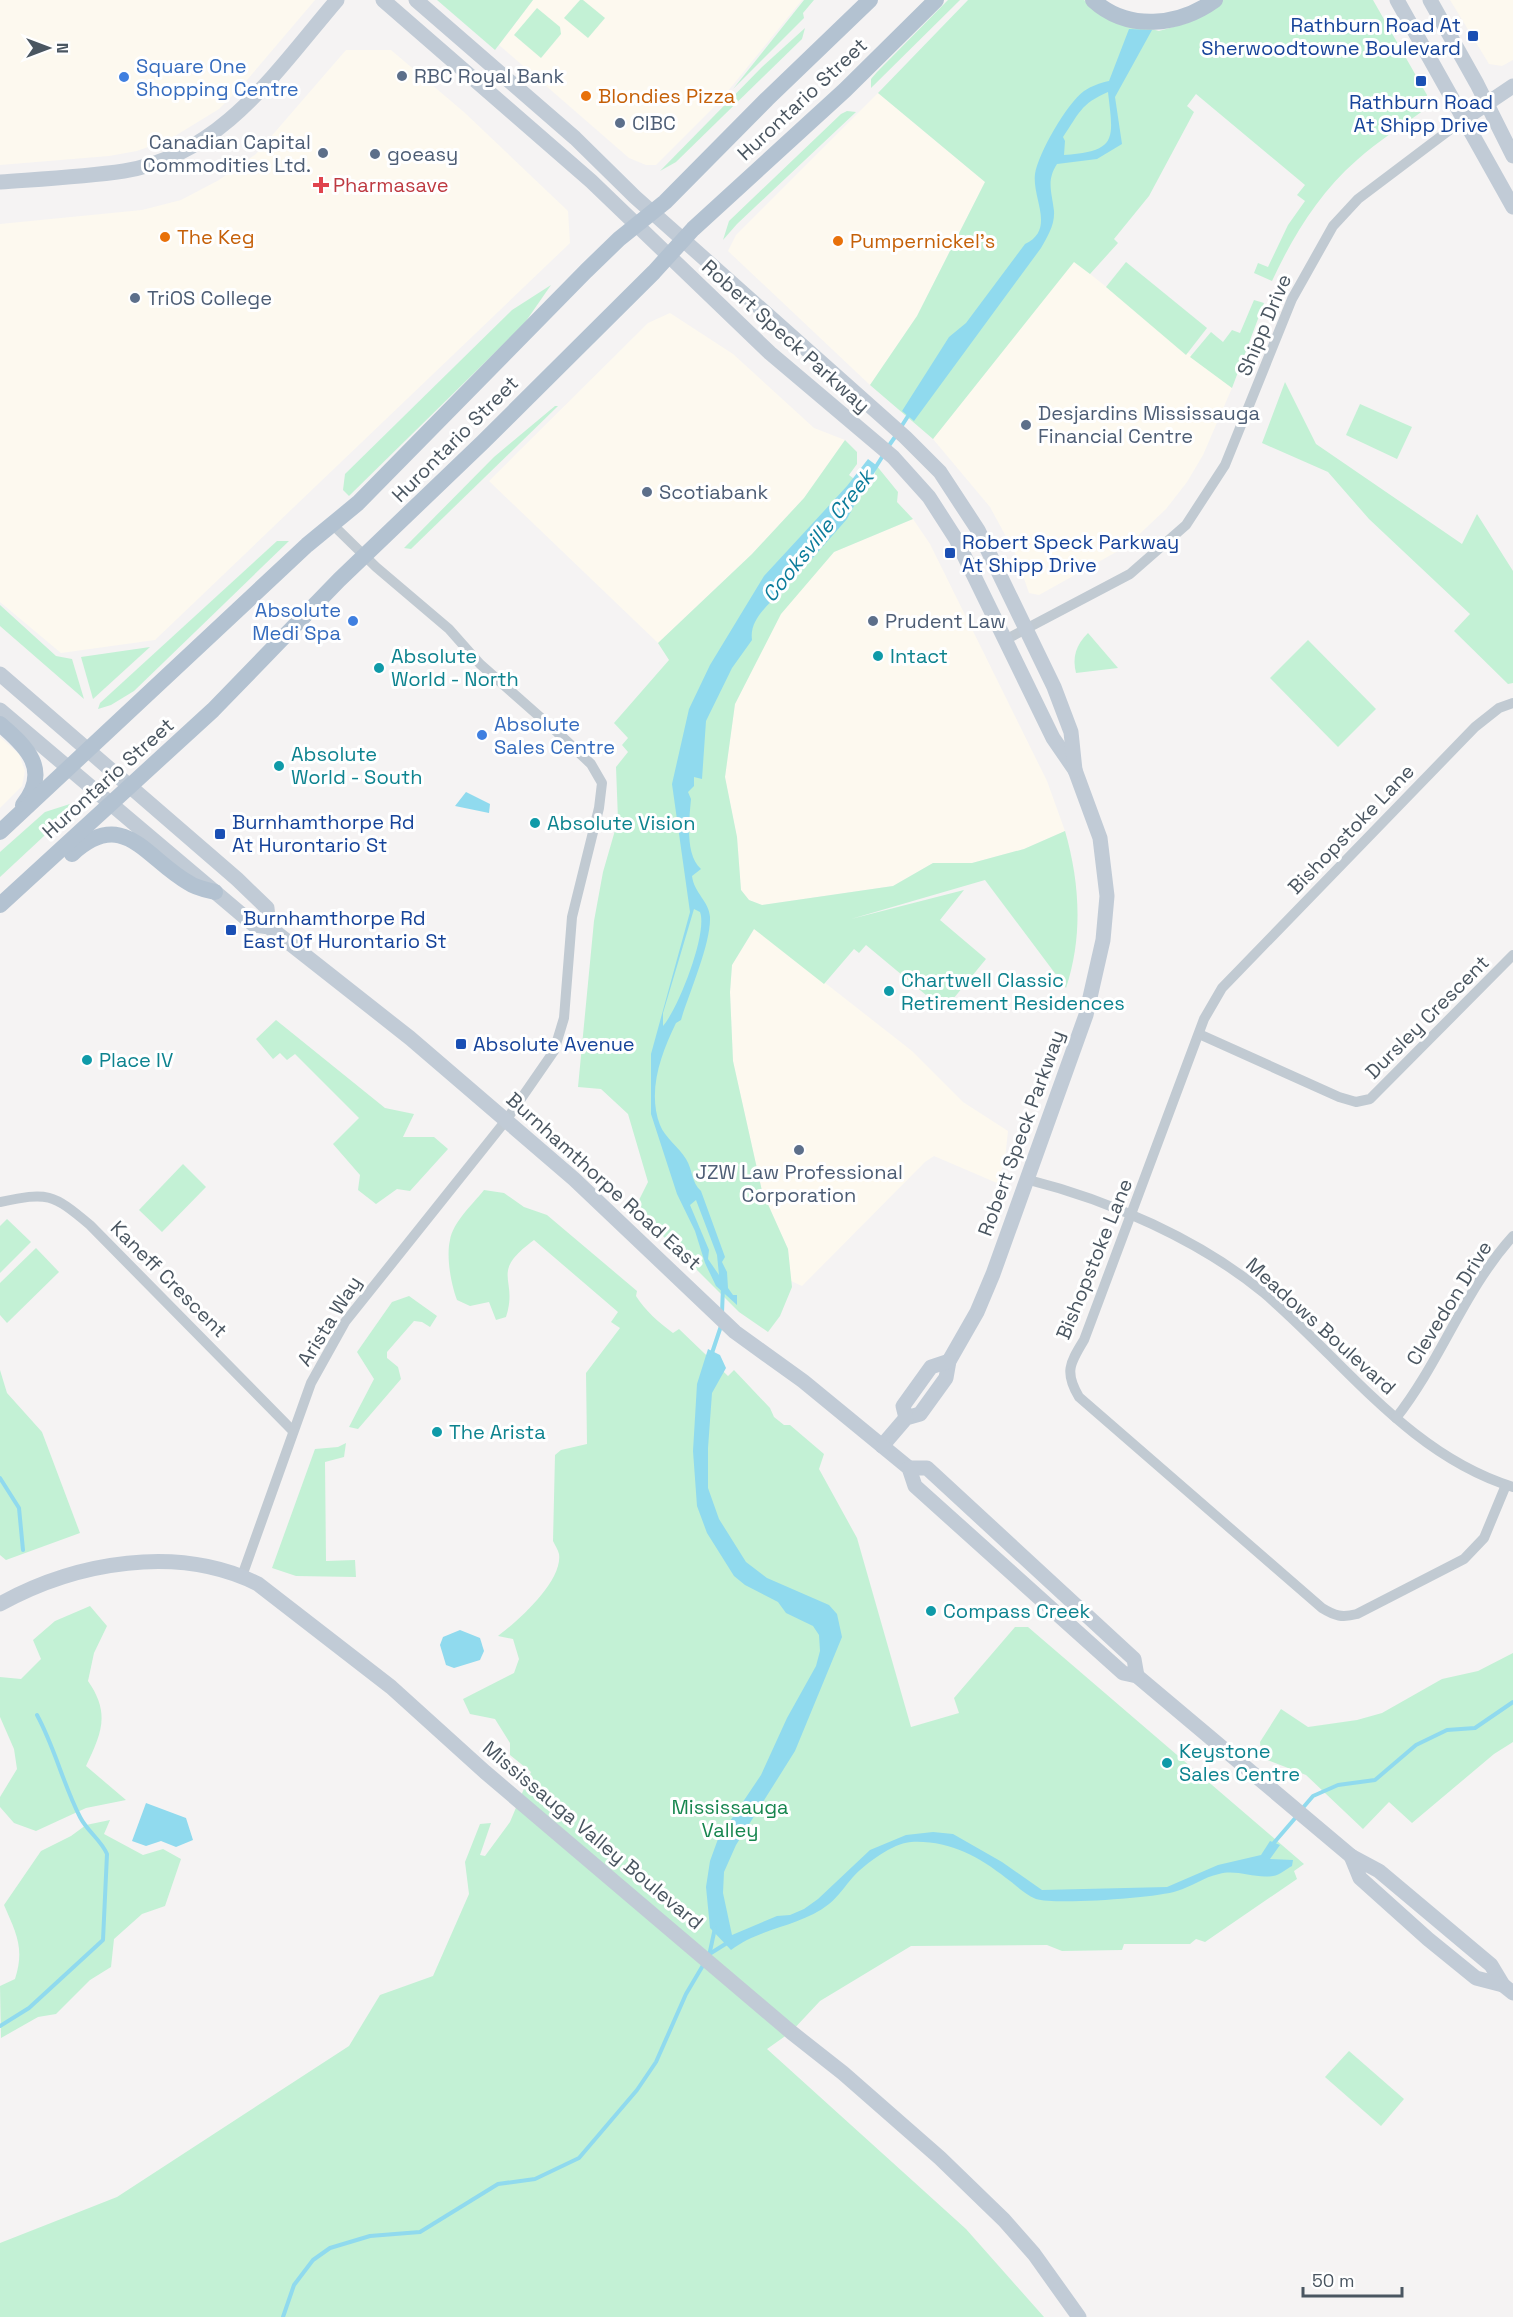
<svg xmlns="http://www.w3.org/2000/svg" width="1513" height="2317" font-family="'Space Grotesk',sans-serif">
<rect width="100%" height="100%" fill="#f5f3f3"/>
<g fill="#fdf9ef">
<polygon points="0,0 315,0 242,86 219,109 170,139 137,151 109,156 0,165"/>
<polygon points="533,0 802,0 719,102 656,165 646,165 629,158 499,45"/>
<polygon points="1450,0 1513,0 1513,60 1502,66 1489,64"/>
<polygon points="346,50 391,50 465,113 568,211 570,243 155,640 61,653 0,602 0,224 142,210 181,200 219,180 256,154"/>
<polygon points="878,93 985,182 917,316 870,385 728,251 736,235"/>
<polygon points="1074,261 1232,388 1203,455 1187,482 1166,509 1127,546 1039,595 1029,593 1016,555 990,507 933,439"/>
<polygon points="670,313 733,354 814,428 845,440 804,498 752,554 658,643 489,481 648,323"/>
<polygon points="913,519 930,544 1047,781 1065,831 1024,849 972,863 933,863 893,886 762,905 749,900 741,890 737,837 725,777 735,704 780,614 834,552"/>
<polygon points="0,737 19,754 25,771 22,786 0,808"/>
<polygon points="755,928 912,1051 963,1102 1008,1131 1005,1159 997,1183 934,1156 925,1162 802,1286 791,1281 788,1249 762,1191 733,1061 730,992 732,965"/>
</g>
<g fill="#c3f1d5">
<polygon points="437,0 533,0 495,50"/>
<polygon points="580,0 583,0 605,18 588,38 564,18"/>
<polygon points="804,0 814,0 803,13 804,18 733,89"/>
<polygon points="948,0 960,0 871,88 871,79 877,72"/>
<path d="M968,0H1084L1107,17L1159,31L1187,23L1223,0H1373L1427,95L1424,110C1402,126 1377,142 1357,160C1319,193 1293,236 1272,281L1254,273L1258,263L1268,267L1288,225L1305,201L1297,195L1305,185L1196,94L1187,106L1194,112L1149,196L1114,239L1118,243L1090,274L1074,262L933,439L870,385L917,316L985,182L878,93Z"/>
<polygon points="537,8 560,27 561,34 541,58 514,35"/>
<polygon points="805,28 802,39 676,162 660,171 762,67"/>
<polygon points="847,111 856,112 737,224 723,240 729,221 841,114"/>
<polygon points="1126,262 1207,328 1186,355 1106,287"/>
<polygon points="551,285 524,324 349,496 343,490 345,474 512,310"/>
<polygon points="1254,300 1264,303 1232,388 1190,357 1211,332 1223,342 1232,330 1240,333"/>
<polygon points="1285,382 1316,444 1462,544 1477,514 1513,571 1513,683 1508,684 1454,631 1470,614 1369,519 1328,472 1262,443"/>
<polygon points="1360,404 1412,427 1397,459 1346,435"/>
<polygon points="555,406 558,406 411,549 404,548 494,457"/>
<path d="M845,440L857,452V464L849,475L867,489L874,482L876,465L898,492L897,502L913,519L834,552L781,614L735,704L725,777L737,837L741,890L749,900L762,905L893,886L933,863H972L1024,849L1065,831C1080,883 1083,936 1066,988L985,880L851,919L964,890L940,920L986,959L944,1010L866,945L859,953L854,949L824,984L754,929L732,965L730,992L733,1061L762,1191L788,1249L792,1287L780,1316L768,1332L739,1312L635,1208L648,1182L628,1114L601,1089L578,1087L594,921L603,872L618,820L616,767L628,752L622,745L628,738L614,723L669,660L658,643L752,554L804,498Z"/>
<polygon points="277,541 289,541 134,691 111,705 98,709 100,703"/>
<polygon points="0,605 56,656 72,659 84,699 0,626"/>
<path d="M1088,633L1118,668L1076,673C1072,657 1076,645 1088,633Z"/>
<polygon points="1308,640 1376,709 1338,747 1270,678"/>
<polygon points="150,647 93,699 81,657"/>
<polygon points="73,803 73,809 0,877 0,852 45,812"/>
<polygon points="276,1020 385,1108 414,1114 403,1137 434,1137 448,1149 410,1191 397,1189 376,1204 358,1190 360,1175 333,1144 359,1118 295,1054 287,1060 280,1053 273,1059 256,1039"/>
<polygon points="183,1164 206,1187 162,1232 139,1210"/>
<path d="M484,1190L504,1193L524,1207L547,1215L637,1291L636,1296C645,1310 658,1322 673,1333L679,1329L728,1376L734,1370L770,1408L774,1417L784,1425H790L824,1454L819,1469L857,1538L911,1727L959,1713L954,1698L1015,1627H1028L1304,1864L1294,1871L1297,1879L1205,1942L1196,1939L1190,1944H1124L1122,1950L1062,1951L1047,1945L911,1946L820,2001L791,2032L767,2049L966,2229L1044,2317H0V2243L117,2197L349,2046L380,1995L433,1976L469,1894L465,1862L480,1824L491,1823L480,1855L485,1856L510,1822L531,1772L510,1755V1743L495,1719L470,1714L463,1699L514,1673L519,1659L513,1639L498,1636C518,1621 563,1581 559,1554C558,1550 555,1545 553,1541L555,1455L561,1450L587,1444L586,1373L620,1328L611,1322L618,1312L534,1240C488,1274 519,1277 506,1317L496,1320L489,1302L470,1306L457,1300C451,1284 446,1257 450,1240C453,1222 473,1204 484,1190Z"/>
<polygon points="7,1219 31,1242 0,1273 0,1226"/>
<polygon points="36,1248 59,1272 7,1323 0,1315 0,1283"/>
<polygon points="409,1296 437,1316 430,1327 422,1322 414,1321 387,1352 387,1358 398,1367 401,1379 358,1429 349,1427 374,1379 357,1352 392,1302"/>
<polygon points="0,1370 7,1393 42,1432 80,1533 6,1560 0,1555"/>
<polygon points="346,1443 344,1457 325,1462 326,1561 355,1560 356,1577 296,1576 272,1568 315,1449 338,1447"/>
<path d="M90,1606L107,1626L94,1653L88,1681C111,1714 101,1734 86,1766L126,1800L86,1808L36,1831L14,1823L0,1807V1797L17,1769L14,1749L0,1717V1677L21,1679L41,1659L33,1640L55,1621Z"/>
<polygon points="1513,1653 1513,1742 1494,1754 1412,1823 1389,1802 1363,1829 1306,1775 1262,1758 1260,1742 1281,1709 1308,1727 1357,1720 1382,1713 1442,1679 1478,1671"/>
<path d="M110,1820L104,1834L143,1855L163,1849L181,1859L165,1906L142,1914L114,1939L111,1967L90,1980L56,2014L38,2017L1,2038L0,1986L15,1979C25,1948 16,1933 4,1905L41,1851L71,1836L86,1825Z"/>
<polygon points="1349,2051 1404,2099 1381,2126 1325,2077"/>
</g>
<g fill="#90daee" fill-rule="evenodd">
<path d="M1129,29L1152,30L1115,97L1122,144L1097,159L1057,164C1046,181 1052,192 1054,211C1055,225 1047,237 1041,248L914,421L902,411L949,337L966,323L1025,244C1056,229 1032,199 1035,174C1038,154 1067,103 1084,91C1092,86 1099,83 1109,81ZM1108,92C1113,138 1119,151 1064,155L1065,141L1063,137C1079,114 1080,104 1108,92Z"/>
<path d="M868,459L876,465L847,519L810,561L803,560L779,587L781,591C769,605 749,619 752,640L732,668L706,721L702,779L694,777V786L688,792L691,799C689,821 685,855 701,869L692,876C694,893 709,901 710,917C711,944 689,993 681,1020L676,1023C661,1054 647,1091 660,1125C665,1138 679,1147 686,1159C693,1170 691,1182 701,1191L725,1257L722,1262L727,1272L728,1288L733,1295H737V1305L716,1286L705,1263L695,1231L677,1194L651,1114V1054L690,912L672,784L689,709L710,665L764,576L847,486ZM694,909L700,912C708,933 678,1009 663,1026V1013ZM696,1200L717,1255L719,1275L708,1259L709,1250L690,1205Z"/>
<polygon points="466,792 490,804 489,813 455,806"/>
<path d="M708,1349L720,1355L726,1368L712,1393L708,1448V1488L719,1519L746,1562L767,1578L829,1605L837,1614L842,1637L795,1751L736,1845L724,1872L723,1893L732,1935L777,1916L790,1915L804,1909L818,1899L870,1850L906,1835L933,1832L953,1834L1002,1862L1042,1890L1167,1887L1218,1865L1261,1855L1270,1841L1280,1845L1270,1859L1293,1860L1292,1866C1286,1869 1280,1875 1273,1876C1254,1879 1237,1869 1219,1874C1204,1877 1191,1887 1177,1891C1157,1898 1055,1905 1036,1899C1025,1895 1016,1885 1006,1878C978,1856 948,1840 911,1842C893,1843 865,1864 853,1877C845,1886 838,1897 829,1904C800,1927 761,1927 731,1950L710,1928L706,1887L710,1861L718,1839L761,1775L787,1718L816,1666L820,1651L819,1635L813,1626L786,1613L778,1602L745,1585L734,1576L707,1533L697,1506L693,1451L697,1384Z"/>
<polygon points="460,1630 480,1638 484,1651 480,1660 454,1668 446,1665 440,1645 443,1637"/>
<polygon points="146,1803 186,1818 193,1840 176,1847 161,1841 146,1846 132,1841"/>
</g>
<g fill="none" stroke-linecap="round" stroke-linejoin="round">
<g stroke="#90daee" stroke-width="4">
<polyline points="901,427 910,413"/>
<polyline points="888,447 897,434"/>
<polyline points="872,473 884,454"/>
<polyline points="722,1313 723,1287"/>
<polyline points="711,1356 721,1326"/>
<polyline points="0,1478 19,1508 23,1550"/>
<polyline points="1301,1810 1313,1796 1338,1785 1375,1780 1416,1745 1447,1730 1475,1728 1513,1702"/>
<polyline points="1272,1845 1297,1816"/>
<polyline points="711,1953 727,1943"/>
<polyline points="709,1956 715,1928"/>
<path d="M0,2026L29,2008L103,1940L107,1854C101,1840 87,1831 80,1817C63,1784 55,1748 37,1715"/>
<polyline points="283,2317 294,2285 313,2260 330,2248 370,2236 420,2232 498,2184 535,2179 579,2158 637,2090 656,2062 686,1994 705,1962"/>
</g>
<g stroke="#c1cad2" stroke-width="10">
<polyline points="1005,640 1130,574 1186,525 1225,465 1292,299 1333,226 1358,199 1464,119"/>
<polyline points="1199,1034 1339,1097 1356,1102 1370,1099 1513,955"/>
<path d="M1029,1180C1109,1200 1200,1240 1264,1293C1344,1361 1409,1455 1513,1487"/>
<path d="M0,1202C48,1192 52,1193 90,1225L292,1430"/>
<path d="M1396,1418C1441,1361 1464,1290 1513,1236"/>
<path d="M1506,1485L1484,1538L1464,1559L1357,1614C1342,1618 1335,1616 1322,1608L1079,1397C1064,1372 1070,1363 1084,1340L1204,1019L1222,988L1475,727L1499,708L1513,703"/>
<polyline points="242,1576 311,1383 345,1322 507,1119 554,1051 564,1018 572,917 599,808 602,783 591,764 557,732 480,664 449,629 376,567 332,524"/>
</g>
<g stroke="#c1cbd6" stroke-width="15">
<polyline points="383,0 591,181 770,353 893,457 929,497 956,539 1053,738 1075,770 1100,838 1107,896 1103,940 1086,1015 993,1274 977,1312 949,1361 946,1378 920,1414 906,1418 882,1446"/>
<polyline points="416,0 575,138 635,197 905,437 940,472 978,530 1054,687 1071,732 1075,770"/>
<polyline points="1397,0 1513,207"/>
<polyline points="1430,0 1477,84 1513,156"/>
<polyline points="1464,119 1513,86"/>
<path d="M0,182C41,179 83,177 124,171C222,155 277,70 337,0"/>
<polyline points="0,674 237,879 267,908 269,927"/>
<polyline points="0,710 254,925 269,927 410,1038 574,1179 735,1332 803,1381 909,1468 915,1486 1123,1673 1137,1676 1351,1856 1379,1871 1491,1965 1503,1985 1513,1993"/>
<polyline points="906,1418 903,1406 931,1367 949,1361"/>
<polyline points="909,1468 927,1468 1134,1659 1137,1676"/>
<path d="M0,1604C76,1562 178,1544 258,1584L391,1687L485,1772L791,2032L843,2073L940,2158L1004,2220L1034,2254L1079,2317"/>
<polyline points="1351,1856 1360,1878 1428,1939 1476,1978 1503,1985"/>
</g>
<g stroke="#b3c2d1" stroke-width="16">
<path d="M1093,0C1128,32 1179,26 1215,0"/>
<path d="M0,724C27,747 51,770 23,805"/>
<polyline points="0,832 307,545 358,503 586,271 619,239 665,202 767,99 870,0"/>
<path d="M72,854C124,806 146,859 189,883C196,888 207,890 215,892"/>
<polyline points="0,905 213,710 339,580 483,442 654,272 693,229 845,90 936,0"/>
</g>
</g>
<g fill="#1a4fb4" stroke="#fff" stroke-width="2">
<rect x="1467" y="30" width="12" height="12" rx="3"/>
<rect x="1415" y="75" width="12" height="12" rx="3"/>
<rect x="944" y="547" width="12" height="12" rx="3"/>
<rect x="214" y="828" width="12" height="12" rx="3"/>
<rect x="225" y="924" width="12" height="12" rx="3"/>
<rect x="455" y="1038" width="12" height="12" rx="3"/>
</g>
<g fill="#5c6f8a" stroke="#fff" stroke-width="2">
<circle cx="402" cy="76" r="6"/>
<circle cx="620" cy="123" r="6"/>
<circle cx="323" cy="153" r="6"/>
<circle cx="375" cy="154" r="6"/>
<circle cx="135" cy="298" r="6"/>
<circle cx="1026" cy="425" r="6"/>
<circle cx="647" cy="492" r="6"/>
<circle cx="873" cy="621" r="6"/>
<circle cx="799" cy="1150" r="6"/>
</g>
<g fill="#3f7fe0" stroke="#fff" stroke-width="2">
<circle cx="124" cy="77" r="6"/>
<circle cx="353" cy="621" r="6"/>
<circle cx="482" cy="735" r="6"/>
</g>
<g fill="#e8710a" stroke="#fff" stroke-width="2">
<circle cx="586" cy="96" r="6"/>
<circle cx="165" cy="237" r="6"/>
<circle cx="838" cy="241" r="6"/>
</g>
<path fill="#e0444e" stroke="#fff" stroke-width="2" d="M318 176h6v6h6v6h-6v6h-6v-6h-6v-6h6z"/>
<g fill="#0f9aa8" stroke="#fff" stroke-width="2">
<circle cx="878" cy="656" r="6"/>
<circle cx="379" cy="668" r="6"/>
<circle cx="279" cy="766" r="6"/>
<circle cx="535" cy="823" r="6"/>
<circle cx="889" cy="991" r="6"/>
<circle cx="87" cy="1060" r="6"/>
<circle cx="437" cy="1432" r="6"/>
<circle cx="931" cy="1611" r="6"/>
<circle cx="1167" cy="1763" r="6"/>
</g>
<g text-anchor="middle" stroke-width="6" stroke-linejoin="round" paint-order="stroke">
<g font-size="20" fill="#164399" stroke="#fff" text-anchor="start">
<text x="1461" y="32" text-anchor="end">Rathburn Road At<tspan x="1461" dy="23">Sherwoodtowne Boulevard</tspan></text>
<text x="1421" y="109" text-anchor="middle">Rathburn Road<tspan x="1421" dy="23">At Shipp Drive</tspan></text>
<text x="962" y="549">Robert Speck Parkway<tspan x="962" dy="23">At Shipp Drive</tspan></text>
<text x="232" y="829">Burnhamthorpe Rd<tspan x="232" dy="23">At Hurontario St</tspan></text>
<text x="243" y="925">Burnhamthorpe Rd<tspan x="243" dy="23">East Of Hurontario St</tspan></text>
<text x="473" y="1051">Absolute Avenue</text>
</g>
<g font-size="20" fill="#366cbe" stroke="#fff" text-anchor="start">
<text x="136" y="73">Square One<tspan x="136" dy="23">Shopping Centre</tspan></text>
<text x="341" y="617" text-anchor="end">Absolute<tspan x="341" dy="23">Medi Spa</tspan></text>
<text x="494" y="731">Absolute<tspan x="494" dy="23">Sales Centre</tspan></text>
</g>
<g font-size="20" fill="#4e5e75" stroke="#fff" text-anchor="start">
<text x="414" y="83">RBC Royal Bank</text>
<text x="632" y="130">CIBC</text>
<text x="311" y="149" text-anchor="end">Canadian Capital<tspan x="311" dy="23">Commodities Ltd.</tspan></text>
<text x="387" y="161">goeasy</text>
<text x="147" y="305">TriOS College</text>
<text x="1038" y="420">Desjardins Mississauga<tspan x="1038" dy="23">Financial Centre</tspan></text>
<text x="659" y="499">Scotiabank</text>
<text x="885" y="628">Prudent Law</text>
<text x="799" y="1179" text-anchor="middle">JZW Law Professional<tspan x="799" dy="23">Corporation</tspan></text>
</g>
<g font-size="20" fill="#c56008" stroke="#fff" text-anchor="start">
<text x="598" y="103">Blondies Pizza</text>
<text x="177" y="244">The Keg</text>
<text x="850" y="248">Pumpernickel's</text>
</g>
<g font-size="20" fill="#4a5661" stroke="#fff">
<text transform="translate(802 99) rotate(-43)" y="7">Hurontario Street</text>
<text transform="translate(1264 325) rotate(-67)" y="7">Shipp Drive</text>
<text transform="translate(786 336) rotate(42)" y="7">Robert Speck Parkway</text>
<text transform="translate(455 439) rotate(-45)" y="7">Hurontario Street</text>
<text transform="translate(108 778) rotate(-42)" y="7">Hurontario Street</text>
<text transform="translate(1351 829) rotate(-46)" y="7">Bishopstoke Lane</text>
<text transform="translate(1427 1017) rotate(-45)" y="7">Dursley Crescent</text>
<text transform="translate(1021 1133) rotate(-70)" y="7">Robert Speck Parkway</text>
<text transform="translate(604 1181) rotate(42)" y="7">Burnhamthorpe Road East</text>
<text transform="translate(1094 1259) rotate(-68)" y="7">Bishopstoke Lane</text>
<text transform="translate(169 1279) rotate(45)" y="7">Kaneff Crescent</text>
<text transform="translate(1449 1303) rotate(-58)" y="7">Clevedon Drive</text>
<text transform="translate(329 1321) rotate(-58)" y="7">Arista Way</text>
<text transform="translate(1321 1326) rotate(42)" y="7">Meadows Boulevard</text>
<text transform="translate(593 1835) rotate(40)" y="7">Mississauga Valley Boulevard</text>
</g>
<g font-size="20" fill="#be3a42" stroke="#fff" text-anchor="start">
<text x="333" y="192">Pharmasave</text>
</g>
<g font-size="20" fill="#0d838f" stroke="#fff" text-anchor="start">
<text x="391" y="663">Absolute<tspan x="391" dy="23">World - North</tspan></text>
<text x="890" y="663">Intact</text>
<text x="291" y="761">Absolute<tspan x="291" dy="23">World - South</tspan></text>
<text x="547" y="830">Absolute Vision</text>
<text x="901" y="987">Chartwell Classic<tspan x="901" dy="23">Retirement Residences</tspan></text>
<text x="99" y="1067">Place IV</text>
<text x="449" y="1439">The Arista</text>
<text x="943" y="1618">Compass Creek</text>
<text x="1179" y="1758">Keystone<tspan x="1179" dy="23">Sales Centre</tspan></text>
</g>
<g font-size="20" fill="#17864f" stroke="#fff">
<text x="730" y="1814">Mississauga<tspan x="730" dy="23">Valley</tspan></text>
</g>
<g font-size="21" font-style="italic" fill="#0c7c9b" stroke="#fff">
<text transform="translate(818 536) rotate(-51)" y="7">Cooksville Creek</text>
</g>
</g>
<g transform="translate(48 48) rotate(90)" stroke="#ffffff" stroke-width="4.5" paint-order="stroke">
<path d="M0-4.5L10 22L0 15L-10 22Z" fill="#4a5661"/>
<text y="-9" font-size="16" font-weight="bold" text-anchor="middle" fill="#4a5661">N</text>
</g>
<path d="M1303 2287v9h99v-9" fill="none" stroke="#4a5661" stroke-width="3"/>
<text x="1312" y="2287" font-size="18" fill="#4a5661" stroke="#ffffff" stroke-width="4.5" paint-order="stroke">50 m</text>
</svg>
